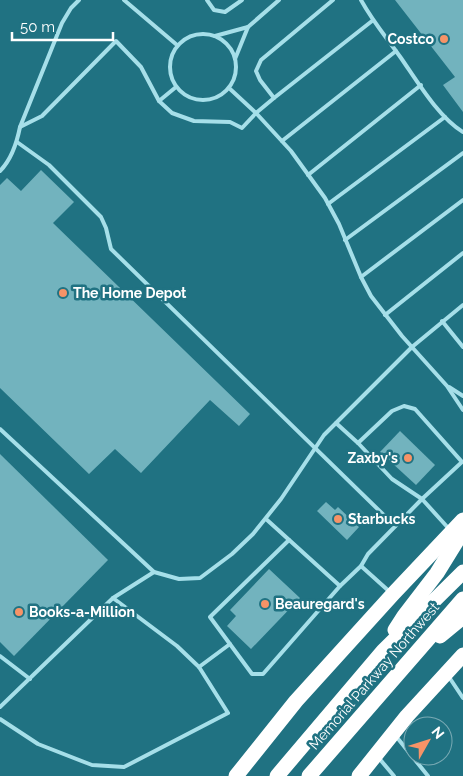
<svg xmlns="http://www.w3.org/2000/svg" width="463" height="776" font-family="Raleway,sans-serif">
<rect width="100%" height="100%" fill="#207282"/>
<g fill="#72b3be">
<polygon points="395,0 463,0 463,112 443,85 455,77"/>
<polygon points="41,170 74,202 53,223 250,414 239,426 210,400 141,473 115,449 89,474 0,388 0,185 7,178 21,191"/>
<polygon points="400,431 435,465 416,485 380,452"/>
<polygon points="0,454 108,560 14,656 0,642"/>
<polygon points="326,502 335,510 338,507 359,527 347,540 317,511"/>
<polygon points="269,569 300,598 251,649 227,626 236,616 230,610"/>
</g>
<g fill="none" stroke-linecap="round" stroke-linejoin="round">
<g stroke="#a6dfe9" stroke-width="4">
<polyline points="124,0 177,45"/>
<polyline points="207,0 214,10 225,12 242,0"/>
<polyline points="333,0 261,60 256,71 260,80 274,98 372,21"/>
<path d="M361,0C373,22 387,38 401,58C417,81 439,118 463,132"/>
<circle cx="203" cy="67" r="33"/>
<polyline points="215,36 248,27 279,0"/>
<polyline points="235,59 248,27"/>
<polyline points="229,88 256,113 291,151 325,198 339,224 361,277 371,296 402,336 447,386 463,410"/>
<polyline points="159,101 176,87"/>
<polyline points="20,127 42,116 116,41 141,67 159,101 172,113 194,121 230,122 242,128 256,113 274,98"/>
<polyline points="282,141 396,51"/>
<polyline points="17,142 49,165 101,217 106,228 111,249 395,526"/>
<path d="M0,171C11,160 17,142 20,127L62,23L71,8L79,0"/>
<polyline points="308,175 421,85"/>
<polyline points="328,204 445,117"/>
<polyline points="345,240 463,153"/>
<polyline points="361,277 463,200"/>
<polyline points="385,315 463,253"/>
<polyline points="442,321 463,347"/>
<polyline points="449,387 463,396"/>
<polyline points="336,423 358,443"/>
<polyline points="0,429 154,572 179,579 200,578 232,554 253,534 281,499 324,435 412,347 463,305"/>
<polyline points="266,519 340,586"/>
<polyline points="289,540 210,617 252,674 263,674 340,586 361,566 368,554 422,499 462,462 415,409 404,406 392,411 358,443 392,479 422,499 450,530"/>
<polyline points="361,566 391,593"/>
<polyline points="0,656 30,679"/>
<polyline points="199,667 230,644"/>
<polyline points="449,677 463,698"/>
<polyline points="0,707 113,598 154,572"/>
<polyline points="0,719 38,744 92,765 124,767 228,713 199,667 177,646 113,598"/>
<polyline points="395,735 428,776"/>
<polyline points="378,757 394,776"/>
</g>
<g stroke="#fff" stroke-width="15">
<polyline points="395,630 404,616 437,573 463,531"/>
<polyline points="440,636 463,617"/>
<polyline points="236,776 296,701 393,594 463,520"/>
<polyline points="277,776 383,651 463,572"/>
<polyline points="309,776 463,599"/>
<polyline points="359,776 407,716 463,655"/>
</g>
</g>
<g fill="#f69367" stroke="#207282" stroke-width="2">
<circle cx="444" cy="39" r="5"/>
<circle cx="63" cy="293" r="5"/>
<circle cx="408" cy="458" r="5"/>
<circle cx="338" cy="519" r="5"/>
<circle cx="265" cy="604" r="5"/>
<circle cx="19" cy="612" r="5"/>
</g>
<g text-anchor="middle" stroke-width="5" stroke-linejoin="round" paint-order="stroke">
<g font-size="14" font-weight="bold" fill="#fff" stroke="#207282" text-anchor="start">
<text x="434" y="44" text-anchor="end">Costco</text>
<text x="73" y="298">The Home Depot</text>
<text x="398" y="463" text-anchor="end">Zaxby's</text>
<text x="348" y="524">Starbucks</text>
<text x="275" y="609">Beauregard's</text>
<text x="29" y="617">Books-a-Million</text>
</g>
<g font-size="14" fill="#fff" stroke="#207282">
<text transform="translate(374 676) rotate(-49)" y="5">Memorial Parkway Northwest</text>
</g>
</g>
<g transform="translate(428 741) rotate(51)"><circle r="24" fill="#207282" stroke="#79aab4"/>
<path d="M0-4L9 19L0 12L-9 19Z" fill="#f69367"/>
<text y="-8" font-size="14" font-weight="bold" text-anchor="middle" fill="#ffffff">N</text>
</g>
<path d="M12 32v8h101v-8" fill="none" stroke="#ffffff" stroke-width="2.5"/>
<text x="20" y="32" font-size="15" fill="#ffffff" stroke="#207282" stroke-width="4" paint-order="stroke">50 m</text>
</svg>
